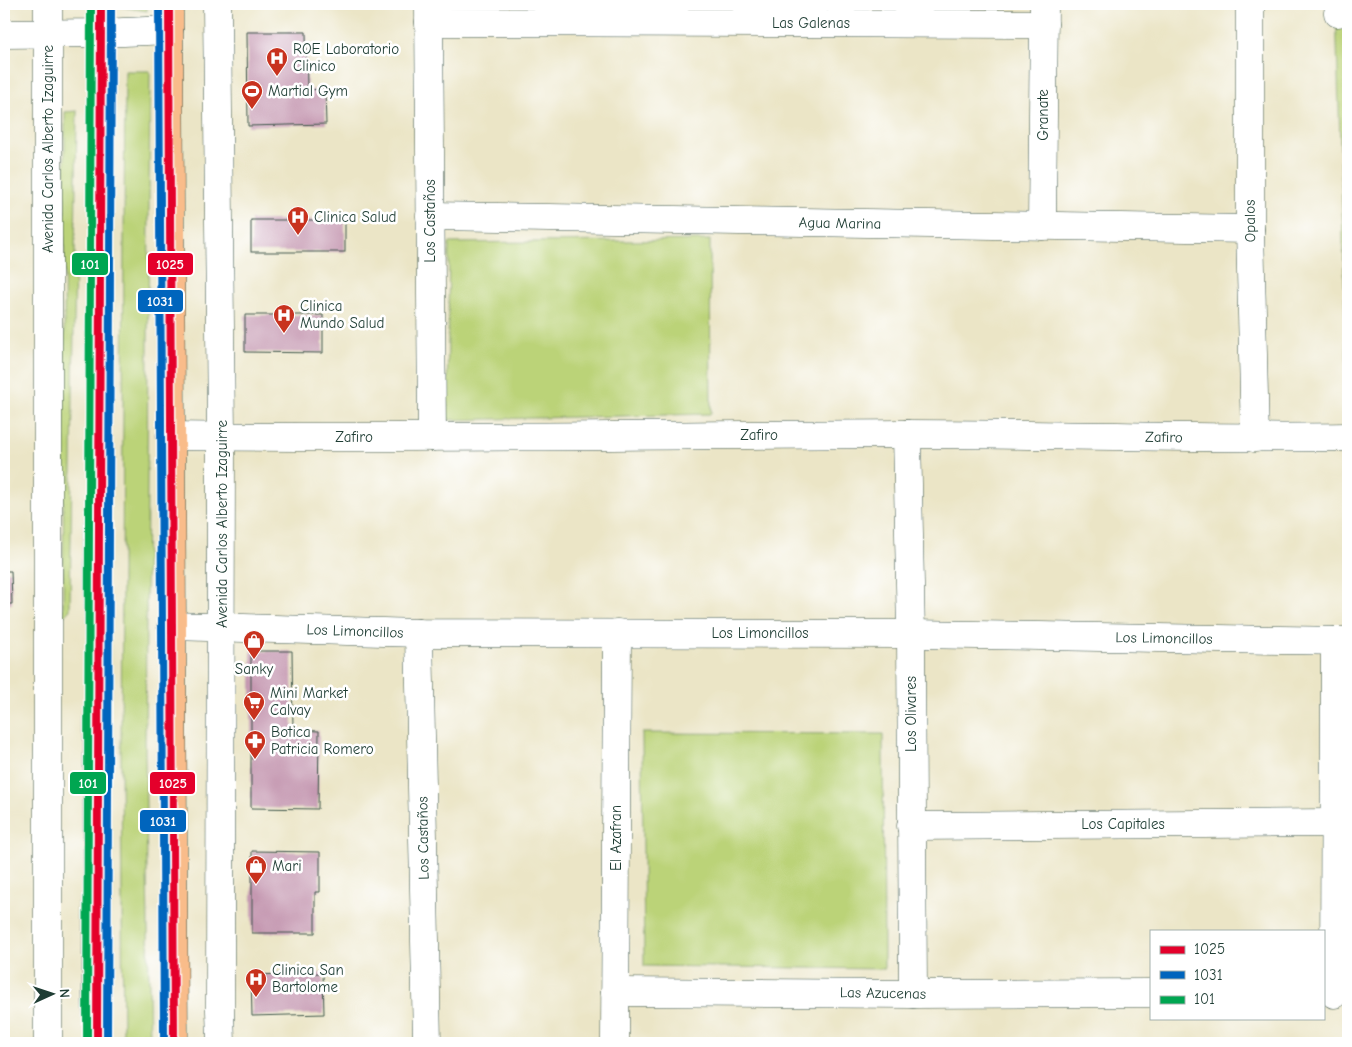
<svg xmlns="http://www.w3.org/2000/svg" width="1352" height="1047" font-family="'Comic Neue',sans-serif">
<rect width="100%" height="100%" fill="#fff"/>
<filter id="ink" filterUnits="userSpaceOnUse"><feTurbulence type="fractalNoise" baseFrequency=".02" numOctaves="2"/><feDisplacementMap in="SourceGraphic" scale="10" xChannelSelector="R" yChannelSelector="G"/><feConvolveMatrix kernelMatrix="1 2 1 2 8 2 1 2 1" color-interpolation-filters="sRGB"/></filter>
<filter id="wash" filterUnits="userSpaceOnUse"><feTurbulence type="fractalNoise" baseFrequency=".0096" numOctaves="4" result="noise"/><feDisplacementMap in="SourceGraphic" scale="20" xChannelSelector="R" yChannelSelector="G"/><feGaussianBlur stdDeviation="1.12" result="paint"/><feColorMatrix in="noise" values="0 0 0 0 0 0 0 0 0 0 0 0 0 0 0 0 0 1.4 0 .05"/><feComposite in="paint" operator="in"/></filter>
<g filter="url(#wash)">
<rect width="100%" height="100%" fill="#ebe5c6"/>
<polygon fill="#efd0e5" points="856,4 1019,4 1019,6"/>
<g fill="#bbd378" stroke="#6d8856">
<polygon points="121,4 147,4 147,11 121,7"/>
<polygon points="1336,11 1348,11 1348,402"/>
<polygon points="125,71 150,71 145,754 150,1043 123,1043 121,754"/>
<polygon points="77,111 70,610 63,617 65,112"/>
<polygon points="710,240 711,414 447,420 449,243"/>
<polygon points="642,733 883,734 884,969 644,966"/>
</g>
<g id="blocks">
<g fill="#c598b1">
<polygon points="247,32 306,32 307,90 325,89 326,124 248,126"/>
<rect x="251" y="220" width="94" height="32"/>
<polygon points="245,315 323,315 323,353 245,352"/>
<polygon points="4,571 11,571 12,604 4,604"/>
<polygon points="251,651 292,651 293,730 319,731 318,809 251,808"/>
<polygon points="252,851 320,852 320,892 315,892 315,933 252,933"/>
<polygon points="323,973 324,1014 252,1016 251,975"/>
</g>
</g>
</g>
<g filter="url(#ink)">
<use href="#blocks" fill-opacity="0" stroke="#3e564a" stroke-width="1"/>
<g fill="none" stroke-linecap="round" stroke-linejoin="round">
<g stroke="#3e564a" stroke-width="29">
<g id="minor">
<polyline points="217,4 221,436 220,1010 221,1043"/>
<polyline points="1250,4 1250,229 1255,438"/>
<polyline points="429,5 432,437"/>
<polyline points="1338,13 1340,4"/>
<polyline points="429,22 1044,24"/>
<polyline points="4,34 101,33 169,30"/>
<polyline points="430,216 1250,229"/>
<polyline points="1042,226 1044,4"/>
<polyline points="907,434 911,634 913,994"/>
<path d="M170,436C415,439 660,435 904,434C1052,434 1200,439 1348,437"/>
<polyline points="171,626 419,633 911,634 1348,641"/>
<polyline points="419,633 427,1043"/>
<polyline points="911,826 1335,823"/>
<polyline points="615,992 913,994 1151,993"/>
<polyline points="1334,994 1335,641"/>
<polyline points="48,1043 48,4"/>
<polyline points="615,1043 617,633"/>
</g>
</g>
<g stroke="#3e564a" stroke-width="29">
<g id="major">
<polyline points="169,4 174,1043"/>
<polyline points="97,1043 96,994 101,4"/>
</g>
</g>
<use href="#minor" stroke="#fff" stroke-width="28"/>
<use href="#major" stroke="#f9bc8a" stroke-width="28"/>
<g stroke="#fff" stroke-width="11">
<g id="bus-1">
<polyline points="169,4 174,1043"/>
<polyline points="97,1043 101,4"/>
</g>
</g>
<g stroke="#fff" stroke-width="11">
<g id="bus-2">
<polyline points="159,4 164,1043"/>
<polyline points="107,1043 111,4"/>
</g>
</g>
<g stroke="#fff" stroke-width="11">
<polyline id="bus-3" points="87,1043 91,4"/>
</g>
<use href="#bus-1" stroke="#e4002b" stroke-width="8"/>
<use href="#bus-2" stroke="#0065bd" stroke-width="8"/>
<use href="#bus-3" stroke="#00a651" stroke-width="8"/>
</g>
</g>
<defs>
<g id="hospital-pin" transform="scale(1.125)"><path d="M0 17L-7.5 6A9.5 9.5 0 1 1 7.5 6Z" fill="#c8321e" stroke="#fff"/><path d="M-5-5h3v3.5h4V-5h3V5h-3V1.5h-4V5h-3Z" fill="#fff"/></g>
<g id="stadium-pin" transform="scale(1.125)"><path d="M0 17L-7.5 6A9.5 9.5 0 1 1 7.5 6Z" fill="#c8321e" stroke="#fff"/><path d="M0-5a6.5 5 0 1 0 0 10a6.5 5 0 1 0 0-10ZM-3.5-1.8h7v3.6h-7Z" fill="#fff"/></g>
<g id="shop-pin" transform="scale(1.125)"><path d="M0 17L-7.5 6A9.5 9.5 0 1 1 7.5 6Z" fill="#c8321e" stroke="#fff"/><path d="M-5-2.5h2.3a2.7 3.5 0 0 1 5.4 0H5L5.5 6h-11ZM-1.5-2.5h3a1.5 2.3 0 0 0-3 0Z" fill="#fff"/></g>
<g id="supermarket-pin" transform="scale(1.125)"><path d="M0 17L-7.5 6A9.5 9.5 0 1 1 7.5 6Z" fill="#c8321e" stroke="#fff"/><path d="M-6-5.5h2.5l.6 2H6L4.5 2H-2.5L-4.4-4H-6ZM-1.5 3.2a1.3 1.3 0 1 0 .1 0ZM3 3.2a1.3 1.3 0 1 0 .1 0Z" fill="#fff"/></g>
<g id="pharmacy-pin" transform="scale(1.125)"><path d="M0 17L-7.5 6A9.5 9.5 0 1 1 7.5 6Z" fill="#c8321e" stroke="#fff"/><path d="M-2-6h4v4h4v4h-4v4h-4v-4h-4v-4h4Z" fill="#fff"/></g>
</defs>
<g fill-rule="evenodd">
<use href="#hospital-pin" x="277" y="58"/>
<use href="#stadium-pin" x="252" y="91"/>
<use href="#hospital-pin" x="298" y="217"/>
<use href="#hospital-pin" x="284" y="315"/>
<use href="#shop-pin" x="254" y="641"/>
<use href="#supermarket-pin" x="254" y="702"/>
<use href="#pharmacy-pin" x="255" y="741"/>
<use href="#shop-pin" x="256" y="866"/>
<use href="#hospital-pin" x="256" y="979"/>
</g>
<g text-anchor="middle" stroke-width="5" stroke-linejoin="round" paint-order="stroke">
<g font-size="15" fill="#1f3d34" stroke="#fff">
<text x="811" y="28">Las Galenas</text>
<text transform="translate(1043 115) rotate(-90)" y="5">Granate</text>
<text transform="translate(48 149) rotate(-90)" y="5">Avenida Carlos Alberto Izaguirre</text>
<text transform="translate(430 221) rotate(-90)" y="5">Los Castaños</text>
<text transform="translate(1250 221) rotate(-91)" y="5">Opalos</text>
<text transform="translate(840 223) rotate(1)" y="5">Agua Marina</text>
<text x="759" y="440">Zafiro</text>
<text x="354" y="442">Zafiro</text>
<text transform="translate(1164 437) rotate(1)" y="5">Zafiro</text>
<text transform="translate(222 524) rotate(-90)" y="5">Avenida Carlos Alberto Izaguirre</text>
<text transform="translate(355 631) rotate(2)" y="5">Los Limoncillos</text>
<text x="760" y="638">Los Limoncillos</text>
<text transform="translate(1164 638) rotate(1)" y="5">Los Limoncillos</text>
<text transform="translate(911 714) rotate(-90)" y="5">Los Olivares</text>
<text x="1123" y="829">Los Capitales</text>
<text transform="translate(423 838) rotate(-91)" y="5">Los Castaños</text>
<text transform="translate(616 838) rotate(-90)" y="5">El Azafran</text>
<text transform="translate(883 993) rotate(1)" y="5">Las Azucenas</text>
</g>
<g font-size="15" fill="#1f3d34" stroke="#fff" text-anchor="start">
<text x="293" y="54">ROE Laboratorio<tspan x="293" dy="17">Clinico</tspan></text>
<text x="268" y="96">Martial Gym</text>
<text x="314" y="222">Clinica Salud</text>
<text x="300" y="311">Clinica<tspan x="300" dy="17">Mundo Salud</tspan></text>
<text x="254" y="674" text-anchor="middle">Sanky</text>
<text x="270" y="698">Mini Market<tspan x="270" dy="17">Calvay</tspan></text>
<text x="271" y="737">Botica<tspan x="271" dy="17">Patricia Romero</tspan></text>
<text x="272" y="871">Mari</text>
<text x="272" y="975">Clinica San<tspan x="272" dy="17">Bartolome</tspan></text>
</g>
</g>
<g stroke="#fff" stroke-width="2">
<rect x="147" y="252" width="47" height="24" rx="5" fill="#e4002b"/>
<rect x="71" y="252" width="38" height="24" rx="5" fill="#00a651"/>
<rect x="137" y="289" width="47" height="24" rx="5" fill="#0065bd"/>
<rect x="69" y="771" width="38" height="24" rx="5" fill="#00a651"/>
<rect x="149" y="771" width="47" height="24" rx="5" fill="#e4002b"/>
<rect x="139" y="809" width="48" height="24" rx="5" fill="#0065bd"/>
</g>
<g font-size="14" text-anchor="middle" font-weight="bold" fill="#fff">
<text x="170" y="269">1025</text>
<text x="90" y="269">101</text>
<text x="160" y="306">1031</text>
<text x="88" y="788">101</text>
<text x="173" y="788">1025</text>
<text x="163" y="826">1031</text>
</g>
<rect width="1352" height="1047" fill="none" stroke="#fff" stroke-width="20"/>
<rect x="1150" y="930" width="175" height="90" fill="#ffffff" stroke="#a5b1ae"/>
<rect x="1160" y="946" width="25" height="8" fill="#e4002b" stroke="#a5b1ae"/>
<text x="1194" y="954" font-size="15" fill="#1f3d34">1025</text>
<rect x="1160" y="971" width="25" height="8" fill="#0065bd" stroke="#a5b1ae"/>
<text x="1194" y="980" font-size="15" fill="#1f3d34">1031</text>
<rect x="1160" y="996" width="25" height="8" fill="#00a651" stroke="#a5b1ae"/>
<text x="1194" y="1004" font-size="15" fill="#1f3d34">101</text>
<g transform="translate(52 994) rotate(87)" stroke="#ffffff" stroke-width="4" paint-order="stroke">
<path d="M0-4L9 19L0 12L-9 19Z" fill="#1f3d34"/>
<text y="-8" font-size="14" font-weight="bold" text-anchor="middle" fill="#1f3d34">N</text>
</g>
</svg>
